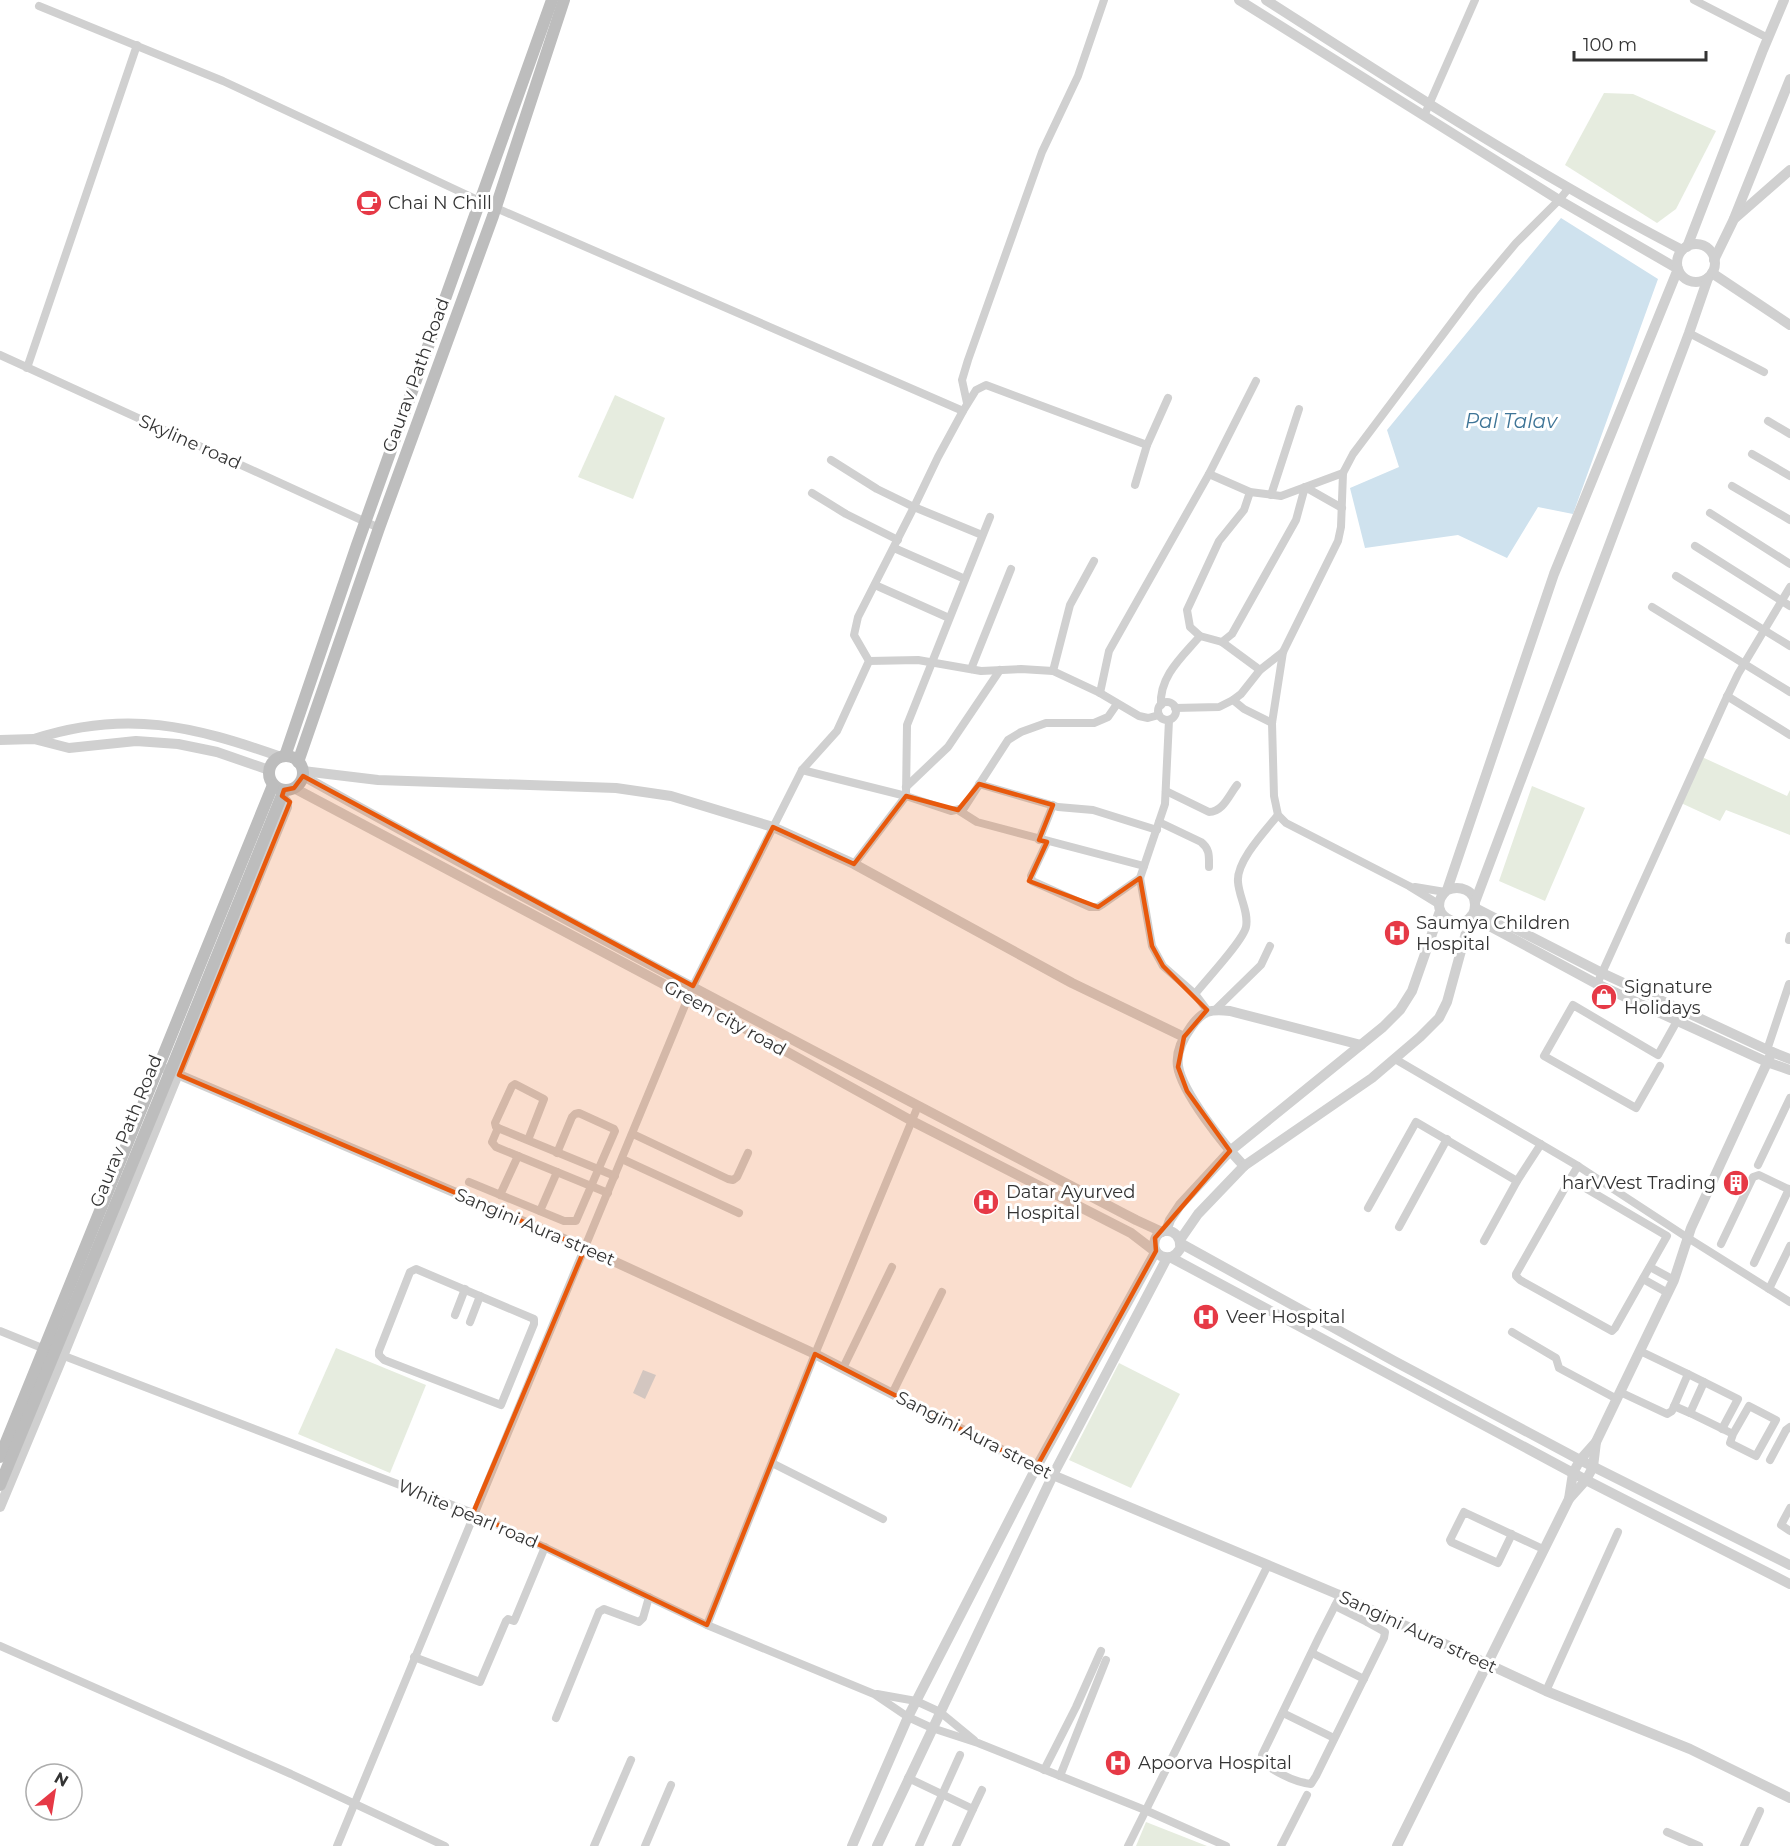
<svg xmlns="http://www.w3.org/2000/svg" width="1790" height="1846" font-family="Montserrat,sans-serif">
<rect width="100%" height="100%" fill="#fff"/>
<g fill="#e6ecdf">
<polygon points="1604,93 1633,94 1716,131 1676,209 1657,223 1565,165"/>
<polygon points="615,395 665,418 633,499 578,477"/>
<polygon points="1702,757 1787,796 1790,790 1790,835 1726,810 1720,821 1681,803"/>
<polygon points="1532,786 1585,808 1545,901 1499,881"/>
<polygon points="336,1348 426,1385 390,1473 298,1434"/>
<polygon points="1119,1363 1180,1394 1131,1488 1069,1460"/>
<polygon points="1146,1822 1207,1846 1136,1846"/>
</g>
<g fill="#cfe2ee">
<polygon points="1561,218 1658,279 1573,514 1538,507 1507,558 1458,535 1365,548 1350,488 1399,467 1387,430"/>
<polygon points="643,1370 656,1375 645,1399 633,1393"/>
</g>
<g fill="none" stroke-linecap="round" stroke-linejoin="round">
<g stroke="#d0d0d0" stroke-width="8">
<polyline points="1694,0 1768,38"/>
<polyline points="39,6 223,81 480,201 963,411"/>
<polyline points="1424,116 1475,0"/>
<polyline points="1689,333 1764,372"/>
<polyline points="0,355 379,528"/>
<polyline points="27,368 137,45"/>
<polyline points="967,403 962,380 968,360 1042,152 1078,76 1104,0"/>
<polyline points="1768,421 1790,434"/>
<polyline points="1752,454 1790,476"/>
<polyline points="831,460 877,489 914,507 982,535"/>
<polyline points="1209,474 1250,492 1281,496 1343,473"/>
<polyline points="1135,485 1147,445"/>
<polyline points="1732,486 1790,520"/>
<polyline points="1250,492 1244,510 1219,541 1187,610 1190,627 1200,636 1222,642 1232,634 1296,520 1305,487 1342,508"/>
<polyline points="812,493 846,514 898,540"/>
<polyline points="1271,495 1299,409"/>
<polyline points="1710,513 1790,564"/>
<polyline points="1695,546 1790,606"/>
<polyline points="894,548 965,579"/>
<polyline points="1676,576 1790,646"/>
<polyline points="875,585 949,618"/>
<polyline points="1652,607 1790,692"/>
<polyline points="1222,642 1260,670"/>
<polyline points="869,661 918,660 981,671 1021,669 1053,671 1100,693 1139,716 1148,718 1159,715"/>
<polyline points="971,669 1011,569"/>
<polyline points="1053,671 1070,605 1094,561"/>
<polyline points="1100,693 1109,651 1209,474 1256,381"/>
<polyline points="1727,696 1790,735"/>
<polyline points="1233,700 1241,694 1260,670 1283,652"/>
<circle cx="1167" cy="711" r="9"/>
<path d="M1161,705C1159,676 1183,656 1200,636"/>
<polyline points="1175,708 1219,707 1233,700 1244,709 1272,723"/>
<polyline points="1169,720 1165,804 1140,878 1152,946 1163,966 1195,994 1207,1010"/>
<polyline points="802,770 906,796 951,811 964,808 1008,740 1021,732 1046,723 1094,723 1108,717 1117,704"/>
<polyline points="979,784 1058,807 1093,810 1157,830"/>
<polyline points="906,787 948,747 1000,670"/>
<path d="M1166,791L1209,812C1223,812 1229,795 1237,785"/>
<polyline points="958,810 977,822 1144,866"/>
<path d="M1159,822L1201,842C1210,849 1209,856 1209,867"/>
<polyline points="1039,840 1053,805"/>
<polyline points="1047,842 1031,876 1032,881 1090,907 1098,907 1103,904 1140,878"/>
<polyline points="854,864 906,796 907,725 990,517"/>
<polyline points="1415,887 1445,892"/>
<polyline points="1440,905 1409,886 1286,823 1278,815 1274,796 1272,723 1283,652 1338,541 1341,527 1343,473 1353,454 1474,293 1516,243 1559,200 1569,188"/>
<polyline points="1790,936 1789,940 1790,940"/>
<polyline points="1597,984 1725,701 1738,674 1790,587"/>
<path d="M1195,994C1205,981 1243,941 1246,927C1249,912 1239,897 1238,882C1236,861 1266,830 1278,815"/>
<polyline points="1216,1009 1261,965 1270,946"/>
<polyline points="1767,1050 1789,984"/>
<polyline points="1395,1059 1578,1166 1688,1238 1790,1302"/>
<polyline points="1660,1066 1636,1108 1544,1056 1573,1005 1658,1055 1677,1021"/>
<polyline points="498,1128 492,1142 496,1147 608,1193"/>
<polyline points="633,1134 728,1179 733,1180 737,1177 748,1153"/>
<polyline points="528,1140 544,1099 515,1084 512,1086 495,1123 496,1127 498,1128 615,1176"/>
<polyline points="622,1159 739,1213"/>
<polyline points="1758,1165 1790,1098"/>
<polyline points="1570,1179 1667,1236 1615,1328 1612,1331 1520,1280 1516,1276 1516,1274 1570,1179 1578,1166"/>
<polyline points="469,1182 564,1221 576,1221 615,1131 614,1129 579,1113 575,1114 572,1117 557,1153"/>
<polyline points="500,1195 518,1156"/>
<polyline points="1368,1208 1416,1122 1517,1181"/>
<polyline points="540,1211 557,1172"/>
<polyline points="1399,1227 1447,1139"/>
<polyline points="1484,1241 1517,1181 1541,1144"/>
<polyline points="1721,1244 1753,1177 1759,1175 1790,1190"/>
<polyline points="1754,1263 1789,1189"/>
<polyline points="1650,1267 1674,1280"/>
<polygon points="416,1269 534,1319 534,1324 501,1405 384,1360 379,1355 379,1351 410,1272"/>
<polyline points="1643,1279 1668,1293"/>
<polyline points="1769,1289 1790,1246"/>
<polyline points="455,1315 465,1289"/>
<polyline points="470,1322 480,1296"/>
<polyline points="0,1331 47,1350"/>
<polyline points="1512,1332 1556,1358 1559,1368 1617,1399"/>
<polyline points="59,1354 473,1513 707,1625 874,1694 908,1717 932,1728 978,1743 1145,1810 1226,1846"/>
<polyline points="843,1368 892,1267"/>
<polyline points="1704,1382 1738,1399 1722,1429"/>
<polyline points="1620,1392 1667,1414 1672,1411 1688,1374 1640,1351"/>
<polyline points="892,1394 942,1292"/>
<polyline points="1674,1406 1690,1413 1704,1382 1688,1374"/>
<polyline points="1690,1413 1733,1434 1749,1406 1776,1420 1756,1456 1730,1443 1733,1434"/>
<polyline points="1770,1460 1786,1430 1790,1427"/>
<polyline points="772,1463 883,1519"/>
<polyline points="1790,1508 1781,1525 1790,1531"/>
<polyline points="1512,1534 1498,1563 1451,1542 1450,1540 1464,1512 1466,1513 1543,1549"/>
<path d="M1340,1596L1319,1637L1262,1755V1762C1276,1772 1293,1782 1311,1784L1316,1776L1384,1638L1385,1632L1367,1622L1372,1610"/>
<polyline points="1335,1606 1367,1622"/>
<polyline points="707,1625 815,1354 918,1106"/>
<polyline points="0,1646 291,1774 445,1846"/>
<polyline points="1312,1653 1364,1679"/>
<polyline points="414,1657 480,1682 506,1621 508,1619 514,1621 515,1619 545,1547"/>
<polyline points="1546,1691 1618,1532"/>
<polyline points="877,1694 916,1701 940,1712 974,1740"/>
<polyline points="1283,1713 1334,1738"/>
<polyline points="556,1718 599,1612 604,1609 639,1622 643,1618 649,1597"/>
<polyline points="1044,1770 1076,1707 1101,1651"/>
<polyline points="1060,1776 1106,1660"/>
<polyline points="908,1778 973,1809 956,1846"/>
<polyline points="973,1809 982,1790"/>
<polyline points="1667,1832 1699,1846"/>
<polyline points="337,1846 693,986 802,770 837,731 869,661 854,635 858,617 914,507 938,457 963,411 976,390 986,385 1147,445 1168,398"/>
<polyline points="594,1846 631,1760"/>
<polyline points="645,1846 671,1785"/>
<polyline points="919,1846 960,1755"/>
<polyline points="1128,1846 1268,1565"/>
<polyline points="1281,1846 1307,1795"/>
<polyline points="1744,1846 1760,1811"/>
</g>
<g stroke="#d0d0d0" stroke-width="10">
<path d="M1239,0L1559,200L1678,269L1554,574L1447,890C1419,916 1474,939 1475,905C1475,890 1460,885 1447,890"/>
<path d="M1266,0C1366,64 1466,129 1569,188C1607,210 1644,230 1682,250"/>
<polyline points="1734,219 1790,170"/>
<circle cx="1696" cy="263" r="19"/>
<polyline points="1687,247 1763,50 1784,0"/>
<polyline points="1714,260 1733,221 1790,79"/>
<polyline points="1712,273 1790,325"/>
<path d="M34,739C126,709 193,726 281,757"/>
<polyline points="0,740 34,739 69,748 136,741 178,744 217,752 269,770"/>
<polyline points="303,771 378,780 616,788 671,796 773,827 854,864 1072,983 1184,1037"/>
<path d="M303,776C578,929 858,1074 1136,1220L1162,1232"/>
<path d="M294,788L688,997L912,1121L1131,1233L1161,1256C1169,1259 1175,1257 1180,1249C1183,1224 1149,1225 1155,1250"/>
<polyline points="1475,902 1689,333 1708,278"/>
<polyline points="1475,908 1602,973 1772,1052 1790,1059"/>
<polyline points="1471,916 1597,984 1767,1062 1790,1070"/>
<polyline points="163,1068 585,1248 815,1354 1036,1468 1337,1594 1546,1691 1690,1749 1790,1798"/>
<path d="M1244,1166C1225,1146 1182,1093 1178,1066C1176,1052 1183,1038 1191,1027C1203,1010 1210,1009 1230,1011L1361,1045"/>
<polyline points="1166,1231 1170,1220 1180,1205 1230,1151 1383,1027 1400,1010 1412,991 1440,911"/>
<polyline points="1180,1240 1198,1214 1244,1166 1372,1078 1420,1037 1439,1018 1447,1002 1470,918"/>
<polyline points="1180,1243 1394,1361 1580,1460 1790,1565"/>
<polyline points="1170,1257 1586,1480 1790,1584"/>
<polyline points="1569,1499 1573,1473 1580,1460 1596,1442 1674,1280 1691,1228 1772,1052"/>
<polyline points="0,1507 63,1356 287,807 287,802 282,796"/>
<polyline points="852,1846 908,1717 1036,1468 1156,1251"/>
<polyline points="877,1846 1053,1475 1167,1258"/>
<polyline points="1397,1846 1569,1499 1586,1480 1593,1467 1596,1442"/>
</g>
<g stroke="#bdbdbd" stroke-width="12">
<circle cx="286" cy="773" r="17"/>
<polyline points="285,756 357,545 552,0"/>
<polyline points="298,762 379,528 493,216 564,0"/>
<polyline points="0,1457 273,785"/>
<polyline points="0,1485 170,1072 284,790"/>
</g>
</g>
<path fill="#e8590c" fill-opacity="0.2" stroke="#e8590c" stroke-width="4.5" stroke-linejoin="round" d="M303,776L693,986L773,827L854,864L906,796L958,810L979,784L1053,805L1039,840L1047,842L1029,881L1098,907L1140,878L1152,946L1163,966L1207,1010L1184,1037L1178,1067L1187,1091L1230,1151L1155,1238L1156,1251L1036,1468L815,1354L707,1625L473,1513L585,1248L179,1075L290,802L282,796L284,790L294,788Z"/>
<defs>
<g id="cafe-disc" transform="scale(1.35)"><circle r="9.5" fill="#e63946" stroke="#fff"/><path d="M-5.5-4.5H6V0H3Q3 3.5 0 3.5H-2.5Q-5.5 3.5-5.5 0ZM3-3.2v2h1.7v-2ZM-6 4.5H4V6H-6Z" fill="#fff"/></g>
<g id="hospital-disc" transform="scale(1.35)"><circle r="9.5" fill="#e63946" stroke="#fff"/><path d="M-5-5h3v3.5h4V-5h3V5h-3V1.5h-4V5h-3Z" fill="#fff"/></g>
<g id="shop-disc" transform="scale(1.35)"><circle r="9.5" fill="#e63946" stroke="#fff"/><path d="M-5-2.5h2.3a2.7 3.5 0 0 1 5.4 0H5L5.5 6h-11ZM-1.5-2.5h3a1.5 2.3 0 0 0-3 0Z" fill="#fff"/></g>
<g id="building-disc" transform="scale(1.35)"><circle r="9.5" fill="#e63946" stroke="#fff"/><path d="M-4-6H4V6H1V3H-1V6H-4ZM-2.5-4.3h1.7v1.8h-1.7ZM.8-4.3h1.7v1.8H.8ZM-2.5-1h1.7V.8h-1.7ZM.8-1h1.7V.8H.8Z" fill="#fff"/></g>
</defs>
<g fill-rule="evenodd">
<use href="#cafe-disc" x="369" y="203"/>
<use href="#hospital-disc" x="1397" y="933"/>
<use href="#shop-disc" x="1604" y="997"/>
<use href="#building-disc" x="1736" y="1183"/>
<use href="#hospital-disc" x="986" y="1202"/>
<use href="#hospital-disc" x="1206" y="1317"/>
<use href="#hospital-disc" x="1118" y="1763"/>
</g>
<g text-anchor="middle" stroke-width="6" stroke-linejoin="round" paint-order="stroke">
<g font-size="18" fill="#333" stroke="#fff" text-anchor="start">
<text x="388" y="209">Chai N Chill</text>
<text x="1416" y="929">Saumya Children<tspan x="1416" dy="21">Hospital</tspan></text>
<text x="1624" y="993">Signature<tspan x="1624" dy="21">Holidays</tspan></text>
<text x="1716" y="1189" text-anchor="end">harVVest Trading</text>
<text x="1006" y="1198">Datar Ayurved<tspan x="1006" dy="21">Hospital</tspan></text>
<text x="1226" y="1323">Veer Hospital</text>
<text x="1138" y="1769">Apoorva Hospital</text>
</g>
<g font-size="18" fill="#333" stroke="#fff">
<text transform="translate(416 375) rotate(-70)" y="6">Gaurav Path Road</text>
<text transform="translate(190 442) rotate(24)" y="6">Skyline road</text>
<text transform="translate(725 1018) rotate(29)" y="6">Green city road</text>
<text transform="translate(126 1131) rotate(-68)" y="6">Gaurav Path Road</text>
<text transform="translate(535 1227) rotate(23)" y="6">Sangini Aura street</text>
<text transform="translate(974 1435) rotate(27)" y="6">Sangini Aura street</text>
<text transform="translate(468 1514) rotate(23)" y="6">White pearl road</text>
<text transform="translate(1418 1632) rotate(25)" y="6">Sangini Aura street</text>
</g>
<g font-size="20" font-style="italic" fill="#3f7597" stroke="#fff">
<text x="1511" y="428">Pal Talav</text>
</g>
</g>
<g transform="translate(54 1792) rotate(30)"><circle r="28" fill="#ffffff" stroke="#adadad" stroke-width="1.5"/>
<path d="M0-4.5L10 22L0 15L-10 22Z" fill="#e63946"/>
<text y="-9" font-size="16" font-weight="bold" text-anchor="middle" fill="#333333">N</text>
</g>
<path d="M1574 51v9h132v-9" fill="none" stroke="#333333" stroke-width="3"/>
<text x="1583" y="51" font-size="18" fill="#333333" stroke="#ffffff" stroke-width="4.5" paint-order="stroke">100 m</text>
</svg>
